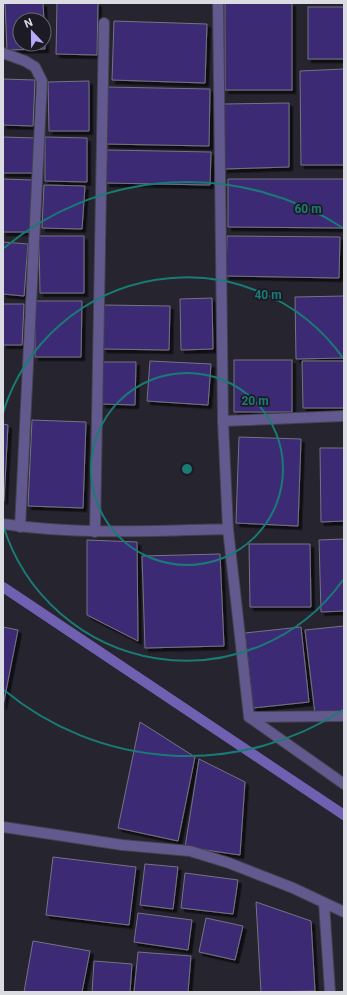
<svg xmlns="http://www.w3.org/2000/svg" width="347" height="995" font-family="Roboto,sans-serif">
<defs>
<filter id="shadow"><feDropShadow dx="3.5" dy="3.5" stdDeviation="0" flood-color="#0009"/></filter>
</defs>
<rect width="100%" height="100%" fill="#25242f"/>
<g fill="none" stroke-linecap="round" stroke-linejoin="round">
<polyline stroke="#6f60b1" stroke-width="10" points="3,587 344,815"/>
</g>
<g fill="#3c2975" stroke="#757480" filter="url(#shadow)">
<polygon points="5,3 43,3 44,20 20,20 20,44 44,44 44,23 45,49 7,50"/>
<polygon points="57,3 98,3 97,55 56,54"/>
<rect x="225" y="3" width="67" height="87"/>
<rect x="308" y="7" width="36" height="52"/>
<polygon points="114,21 207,24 205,83 112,80"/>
<polygon points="344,69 344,165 301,165 300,71"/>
<polygon points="3,79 35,80 33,126 3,125"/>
<polygon points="89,81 89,131 49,131 48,82"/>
<polygon points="107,87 210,89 209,146 106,144"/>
<polygon points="289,103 289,167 224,169 224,104"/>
<polygon points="3,137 35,138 34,173 3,173"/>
<polygon points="45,137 87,138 87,182 45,181"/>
<polygon points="107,150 211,152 210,185 106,183"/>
<polygon points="3,179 32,180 31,232 3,232"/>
<polygon points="228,179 344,179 344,228 228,227"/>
<polygon points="44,185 85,186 82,229 42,228"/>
<polygon points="39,236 84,236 84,293 40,293"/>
<polygon points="227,236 340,237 339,278 226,276"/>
<polygon points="3,242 28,244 24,296 3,294"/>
<polygon points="344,296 344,358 296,359 295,297"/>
<polygon points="212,298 213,349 181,350 180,299"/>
<polygon points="35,301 82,301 81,357 35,357"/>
<polygon points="3,304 24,304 22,345 3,345"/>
<polygon points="104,305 170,306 169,350 103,349"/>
<rect x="234" y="360" width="58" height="52"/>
<polygon points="150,361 211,364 208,405 147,401"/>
<polygon points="302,361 344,361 344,408 303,408"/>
<polygon points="102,362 136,362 135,405 102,404"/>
<polygon points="32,420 86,422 83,508 28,506"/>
<polygon points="3,424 8,425 4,501 3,501"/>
<polygon points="239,437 301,439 298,526 236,523"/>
<polygon points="320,448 344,448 344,521 321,522"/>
<polygon points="344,539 344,611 321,612 319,540"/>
<polygon points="87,540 137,542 138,641 87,615"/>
<polygon points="249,544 310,544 311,607 250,607"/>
<polygon points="220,554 224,646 145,648 142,556"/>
<polygon points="344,626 344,710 315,714 305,630"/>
<polygon points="3,627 18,630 3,706"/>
<polygon points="301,627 309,702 253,708 245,633"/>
<polygon points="140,722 195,757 178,841 118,828"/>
<polygon points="199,759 245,782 240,855 185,847"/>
<polygon points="53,857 136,867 129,925 46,915"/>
<polygon points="145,864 178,867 173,909 140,905"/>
<polygon points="185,873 238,880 233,914 181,908"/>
<polygon points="256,902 311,921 315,991 261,992"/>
<polygon points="138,913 192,920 188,950 134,942"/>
<polygon points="206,918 243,926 235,960 199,952"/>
<polygon points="33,941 90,951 82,992 24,992"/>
<polygon points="138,952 191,956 188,992 134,992"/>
<polygon points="94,961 132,964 130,992 92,992"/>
</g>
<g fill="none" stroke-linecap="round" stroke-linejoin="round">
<g stroke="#42414c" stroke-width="12">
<g id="minor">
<polyline points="3,53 25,61 35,67 42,81 20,527"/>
<polyline points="223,421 344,416"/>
<path d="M3,524C78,535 153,531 228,529L223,421L218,3"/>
<polyline points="228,529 249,717 344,784"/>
<polyline points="95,532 104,23"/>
<polyline points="249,717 344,716"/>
<polyline points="3,827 57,835 122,845 190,851 229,863 293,888 344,912"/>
<polyline points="324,903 330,992"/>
</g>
</g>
<use href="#minor" stroke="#625a8f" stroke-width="10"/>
</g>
<g fill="none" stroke="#197b74" stroke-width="2">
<circle cx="187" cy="469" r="96"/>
<path d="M343 580A192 192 0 0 1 3 525M3 413A192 192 0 0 1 343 358"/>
<path d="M343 710A287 287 0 0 1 4 690M4 248A287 287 0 0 1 343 228"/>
</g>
<circle cx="187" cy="469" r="6" fill="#197b74" stroke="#1c1b25" stroke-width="2"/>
<g font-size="12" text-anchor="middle" font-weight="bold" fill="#197b74" stroke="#1c1b25" stroke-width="3.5" stroke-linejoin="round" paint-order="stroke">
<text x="308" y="213">60 m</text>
<text x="268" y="299">40 m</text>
<text x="255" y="405">20 m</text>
</g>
<rect width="347" height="995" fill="none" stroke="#dbdbe2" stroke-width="8"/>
<g transform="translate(32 32) rotate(338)"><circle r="19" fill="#1c1b25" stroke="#686871"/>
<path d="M0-3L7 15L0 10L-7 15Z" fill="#b6abf8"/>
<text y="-6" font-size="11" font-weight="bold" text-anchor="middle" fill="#dbdbe2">N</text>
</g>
</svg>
